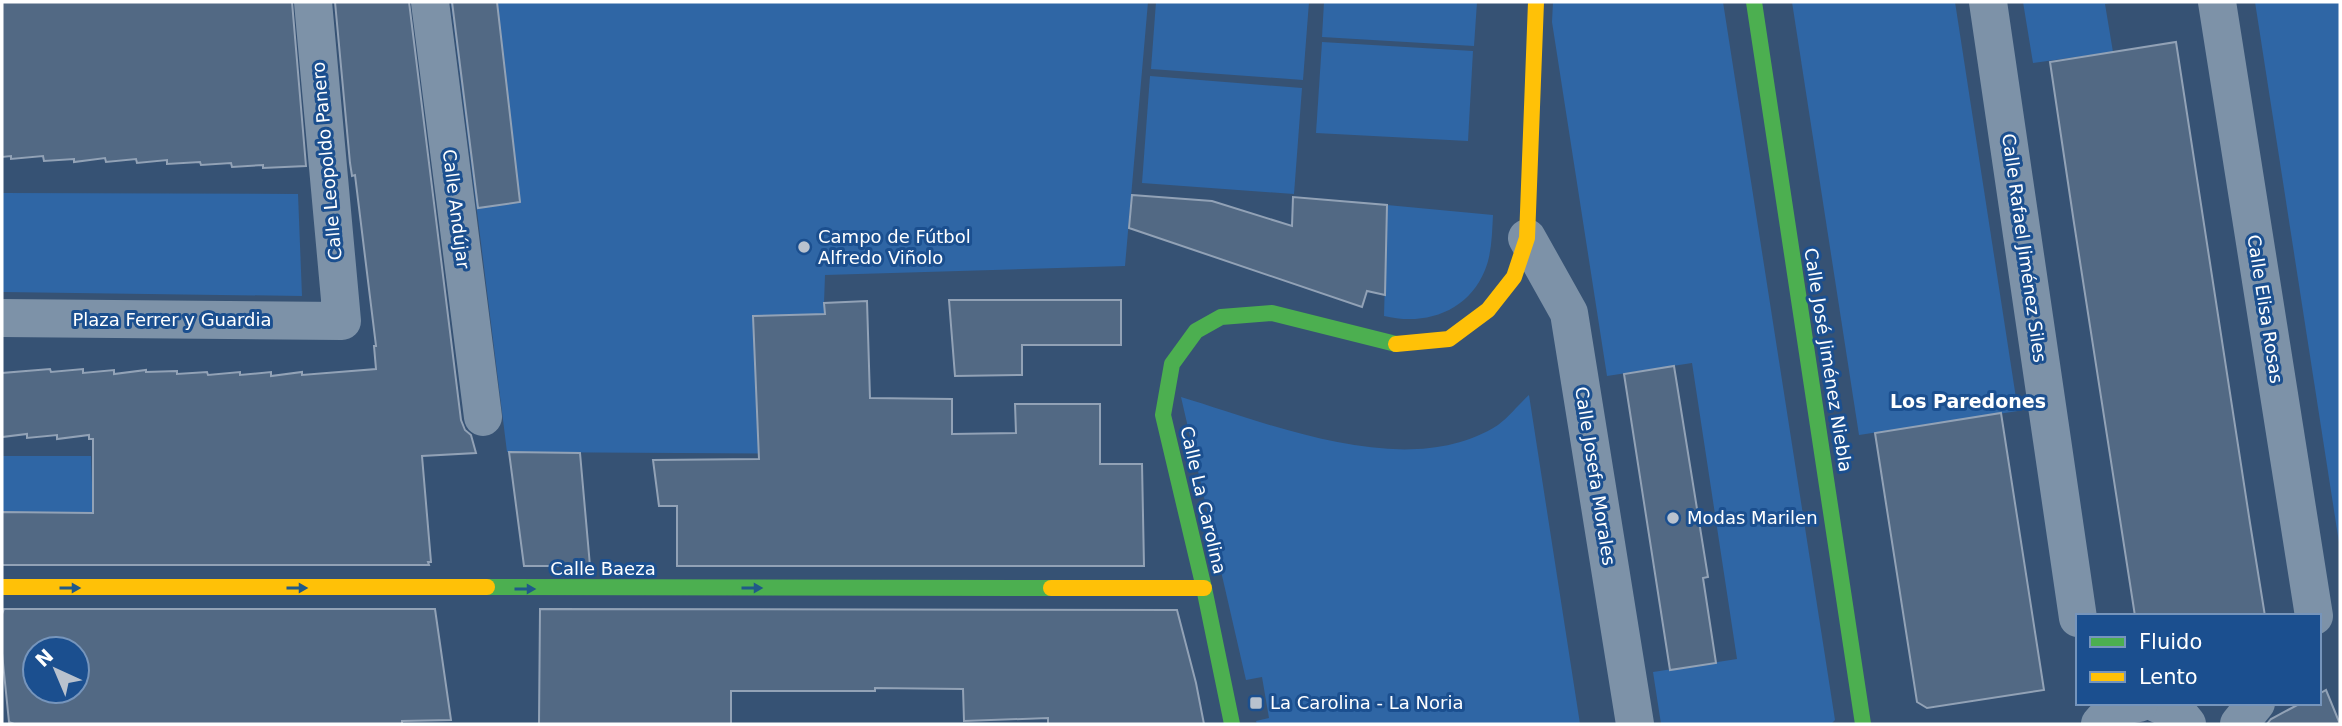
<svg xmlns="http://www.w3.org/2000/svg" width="2342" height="726" font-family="'DejaVu Sans',sans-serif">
<rect width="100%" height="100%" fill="#365274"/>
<g fill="#2f66a5">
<polygon points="451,2 1148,2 1125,266 825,275 824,303 833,454 507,452"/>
<polygon points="1156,2 1309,2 1303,80 1151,69"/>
<polygon points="1324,2 1477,2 1474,46 1322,37"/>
<polygon points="1553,2 1723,2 1835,720 1831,724 1661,724 1653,672 1737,659 1692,363 1607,376 1552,22"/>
<polygon points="1792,2 1955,2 2018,411 1859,435"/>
<polygon points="2023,2 2116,2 2105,4 2113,52 2033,63"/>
<polygon points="2255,2 2340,2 2340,549"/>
<polygon points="1322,42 1473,51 1468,141 1316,133"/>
<polygon points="1150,76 1302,88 1294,194 1142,183"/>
<polygon points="2,193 298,194 302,296 2,292"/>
<path d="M1387,205L1493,215C1492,233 1492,253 1485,270C1468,312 1425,326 1384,316Z"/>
<path d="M1529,395L1580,724H1257L1256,721L1269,718L1262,677L1246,680L1181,397C1274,425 1409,482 1498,425C1509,417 1519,404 1529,395Z"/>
<polygon points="2,456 91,456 93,513 2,512"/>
</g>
<g fill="#526984" stroke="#92a2b6" stroke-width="2" fill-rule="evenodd">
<polygon points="2,2 292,2 306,166 263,168 263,165 232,167 231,163 201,165 200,162 167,164 167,160 137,163 136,159 106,162 105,158 74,162 74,159 44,161 43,156 11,159 11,156 2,157"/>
<polygon points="335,2 409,2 461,420 465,430 471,435 476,453 422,456 431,562 428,562 429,565 2,565 2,512 93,513 93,439 89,439 89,435 57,439 57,435 27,438 27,434 2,437 2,373 50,369 51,372 83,369 83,373 114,370 114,374 146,370 146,372 177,371 177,374 207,372 208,375 240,372 240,375 271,372 271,376 302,372 302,375 376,369 374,346 376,346 355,175 352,176 350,163"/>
<polygon points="452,2 497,2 520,202 478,208"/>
<polygon points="2176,42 2250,523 2265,616 2135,616 2074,223 2050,62"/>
<polygon points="1132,195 1212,201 1292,226 1293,197 1387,205 1385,295 1367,291 1362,307 1129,228"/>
<polygon points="949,300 1121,300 1121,345 1022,345 1022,375 955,376"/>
<polygon points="867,301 870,398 952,399 952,434 1016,433 1015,404 1100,404 1100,464 1142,464 1144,566 677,566 677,506 659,506 653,460 759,459 753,316 825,314 824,303"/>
<polygon points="1674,366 1708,577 1703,578 1716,663 1670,670 1624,374"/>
<polygon points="2001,413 2044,690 1927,708 1917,702 1875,433"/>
<polygon points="509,452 580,453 590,566 524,566"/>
<path d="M4,609H435L451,720L402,721V724H14L9,722L2,653V614ZM35,649H77V691H35Z"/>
<polygon points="540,609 1177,610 1196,683 1204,724 1048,724 1048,718 964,721 963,689 875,688 875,691 731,691 731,724 539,724"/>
<polygon points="2326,690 2340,724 2267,724 2271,719 2301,703 2319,703 2319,694"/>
</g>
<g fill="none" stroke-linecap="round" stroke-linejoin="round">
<g stroke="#7d92a8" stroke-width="38">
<polyline points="430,2 483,417"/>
<polyline points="1988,2 2078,618"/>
<polyline points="2217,2 2314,616"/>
<polyline points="1527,238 1569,313 1635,724"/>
<polyline points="2,318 342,321 313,2"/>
<polyline points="2156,703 2178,713 2187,724"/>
<path d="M2100,724C2109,712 2124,704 2139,703"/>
<polyline points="2239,724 2256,703"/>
</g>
<g stroke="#4caf50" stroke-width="16">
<polyline points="1754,2 1863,724"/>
<polyline points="487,587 1051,588"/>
<polyline points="1232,724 1204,588 1163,415 1172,364 1196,331 1221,317 1272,313 1396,344"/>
</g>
<g stroke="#ffc107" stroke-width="16">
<polyline points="1396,344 1449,339 1488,310 1514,277 1527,238 1536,2"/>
<polyline points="2,587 487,587"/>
<polyline points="1051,588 1204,588"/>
</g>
</g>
<defs><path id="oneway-solid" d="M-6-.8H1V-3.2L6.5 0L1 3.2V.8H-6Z" transform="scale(1.75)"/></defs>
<g fill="#205989">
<use href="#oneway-solid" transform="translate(70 588)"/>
<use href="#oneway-solid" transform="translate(297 588)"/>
<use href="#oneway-solid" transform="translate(752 588)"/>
<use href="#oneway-solid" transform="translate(525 589)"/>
</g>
<g fill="#b9c2ce" stroke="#1b4f8f" stroke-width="2.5">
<circle cx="804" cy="247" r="7"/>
<circle cx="1673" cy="518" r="7"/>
<rect x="1249" y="696" width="14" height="14" rx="3.5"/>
</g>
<g text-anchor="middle" stroke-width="6" stroke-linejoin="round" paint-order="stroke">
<g font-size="18" fill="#fff" stroke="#1b4f8f">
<text transform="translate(327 161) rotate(-95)" y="6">Calle Leopoldo Panero</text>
<text transform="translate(456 209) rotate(83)" y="6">Calle Andújar</text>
<text transform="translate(2024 248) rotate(82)" y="6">Calle Rafael Jiménez Siles</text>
<text transform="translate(2265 309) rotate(81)" y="6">Calle Elisa Rosas</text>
<text x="172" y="326">Plaza Ferrer y Guardia</text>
<text transform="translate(1828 360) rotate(81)" y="6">Calle José Jiménez Niebla</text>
<text transform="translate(1595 476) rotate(81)" y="6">Calle Josefa Morales</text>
<text transform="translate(1203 500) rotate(77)" y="6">Calle La Carolina</text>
<text x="603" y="575">Calle Baeza</text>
</g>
<g font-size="18" fill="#fff" stroke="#1b4f8f" text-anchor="start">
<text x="818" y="243">Campo de Fútbol<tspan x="818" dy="21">Alfredo Viñolo</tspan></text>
<text x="1687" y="524">Modas Marilen</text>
<text x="1270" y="709">La Carolina - La Noria</text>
</g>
<g font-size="19" font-weight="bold" fill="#fff" stroke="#1b4f8f">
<text x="1968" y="408">Los Paredones</text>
</g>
</g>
<rect width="2342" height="726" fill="none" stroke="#ffffff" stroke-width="7"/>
<rect x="2076" y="614" width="245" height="91" fill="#1b4f8f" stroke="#7695bc" stroke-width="2"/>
<rect x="2090" y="637" width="35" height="10" fill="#4caf50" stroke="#7695bc" stroke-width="2"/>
<text x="2139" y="649" font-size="21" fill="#ffffff">Fluido</text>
<rect x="2090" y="672" width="35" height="10" fill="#ffc107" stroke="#7695bc" stroke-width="2"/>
<text x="2139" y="684" font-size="21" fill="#ffffff">Lento</text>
<g transform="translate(56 670) rotate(316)"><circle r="33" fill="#1b4f8f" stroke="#7695bc" stroke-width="2"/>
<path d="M0-5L12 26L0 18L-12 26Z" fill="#b9c2ce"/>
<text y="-10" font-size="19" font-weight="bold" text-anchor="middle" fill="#ffffff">N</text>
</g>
</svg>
